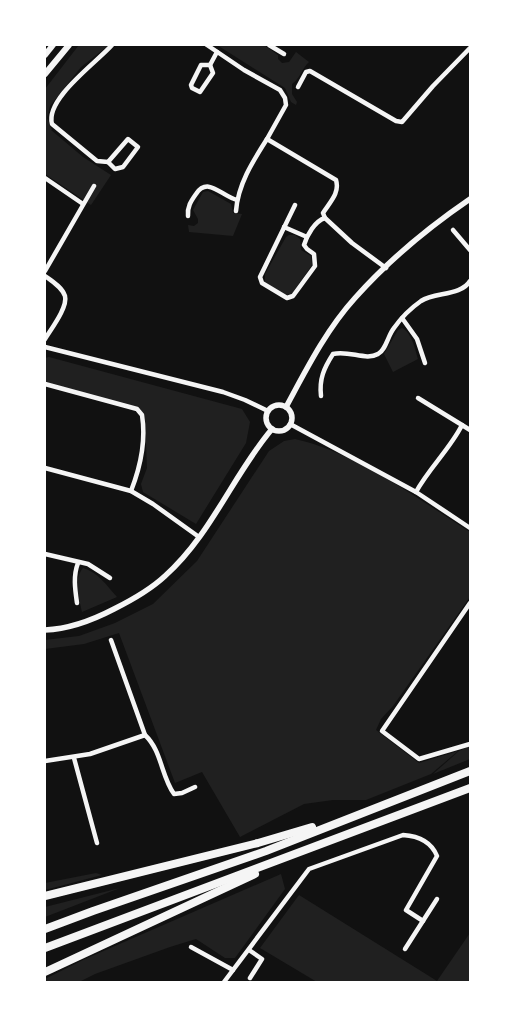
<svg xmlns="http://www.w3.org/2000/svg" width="515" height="1027" font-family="'Fira Sans',sans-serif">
<rect width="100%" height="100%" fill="#111"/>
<g fill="#202020">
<polygon points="79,45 109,45 81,67 50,106 47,118 52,130 51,130 83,157 111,175 91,205 45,174 45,89"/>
<path d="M217,45H264L278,55V59L282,63L289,62L296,52L309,62C302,68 300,79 292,84V94L297,102L296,105L291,102L285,88Z"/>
<polygon points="208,191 231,204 233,213 242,214 233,236 189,232 188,225 194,226 198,223 198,219 193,210 203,192"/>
<path d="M289,235H295L300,239L301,250L311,256L312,265L291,295C281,295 273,288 265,282V274L286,237Z"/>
<path d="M402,328C412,333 415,349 418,359L393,372L384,354L398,330Z"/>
<polygon points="49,357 242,409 250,422 246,443 196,524 143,492 141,484 147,468 145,419 143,413 138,408 45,382 45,358"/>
<path d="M295,439C355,452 418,499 470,532V597L393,706L381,719L376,730L419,763L458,751L431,774L366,800H333L304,804L240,837L202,772L175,783L119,633L84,644L45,649V640L79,636L115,623L153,604L197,561L269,451L284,441Z"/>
<path d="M83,568C98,572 107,586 117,597L82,612C79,597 73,580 83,568Z"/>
<polygon points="470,746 470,759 433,774 459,751"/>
<polygon points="96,873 102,875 45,890 45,883"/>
<polygon points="281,874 285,889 235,958 225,958 196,939 170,947 95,974 79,982 45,982 45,979 85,959"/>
<polygon points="120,888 45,917 45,907"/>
<polygon points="299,895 437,981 470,933 470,982 317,982 260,948"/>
</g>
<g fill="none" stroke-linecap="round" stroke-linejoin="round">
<g stroke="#f5f5f5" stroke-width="4.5">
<path d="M207,45L244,70L280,90L285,98L286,105L267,139L336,180C340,193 330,202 323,213L325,218L352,243L386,268"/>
<polyline points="269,45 284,54"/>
<polygon points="201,65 210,65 213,73 200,92 192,88 191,85"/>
<polyline points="210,65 217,52"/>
<polyline points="298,87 306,72 310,71 396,121 402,122 433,86 470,48"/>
<polygon points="128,139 138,147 123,167 115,169 108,162"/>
<path d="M108,162L97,161L52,124C45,99 96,63 112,45"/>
<polyline points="45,178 83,204"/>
<path d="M295,205L260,277L262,283L287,298L293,296L315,266L314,254L307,249L304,245C307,235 315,221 325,218"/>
<path d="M236,211C238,184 253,161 267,139"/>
<path d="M188,216C187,207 191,201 196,194C208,176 221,196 237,200"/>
<polyline points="284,227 307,237"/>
<polyline points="453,230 470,250"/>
<polyline points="45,271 94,186"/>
<path d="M45,276C52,281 62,287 65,296C68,307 51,329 45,339"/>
<polyline points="402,318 417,339 425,363"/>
<polyline points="45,347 223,392 245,400 268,411"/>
<path d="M45,384L137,409L142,415C146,440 140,468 131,491"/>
<path d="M321,396C319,379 324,368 333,354C349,350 366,361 378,354C386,350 388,335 394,328C401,318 411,308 421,301C435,292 461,296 470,281"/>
<polyline points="418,398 462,425"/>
<polyline points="290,424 416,492 470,528"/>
<polyline points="45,468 131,491 153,504 199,537"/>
<path d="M416,492C429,468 450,449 462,425L470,430"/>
<polyline points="45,554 88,564 110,578"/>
<path d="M77,603C75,589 73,576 78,563"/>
<polyline points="470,603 382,731 419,759 470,744"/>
<path d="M111,640L145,735C162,751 161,776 174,794L182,793L195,787"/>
<polyline points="74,758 97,843"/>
<polyline points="45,761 90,754 145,735"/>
<polyline points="191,947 233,970"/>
<polyline points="405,949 437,899"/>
<polyline points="249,950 262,959 250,978"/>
<path d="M224,982L309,869L403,835C418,836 431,841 437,856L406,910L423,921"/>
</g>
<g stroke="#f5f5f5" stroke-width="5.5">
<circle cx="279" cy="418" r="13"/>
<path d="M286,407C306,370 326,330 355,298C388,261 429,227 470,199"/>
<path d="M45,630C69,629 93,620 114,609C132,600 150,590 165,576C211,535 233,475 272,429"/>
</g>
<g stroke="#f5f5f5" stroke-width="6">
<polyline points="45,55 53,45"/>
<polyline points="45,74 69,45"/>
</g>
<g stroke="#f5f5f5" stroke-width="8">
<polyline points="45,896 258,843 312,827"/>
<polyline points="45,929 93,911 266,851 470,771"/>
<polyline points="45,948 470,788"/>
<polyline points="45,972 255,874"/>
</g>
</g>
<rect width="515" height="1027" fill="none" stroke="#ffffff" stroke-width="92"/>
</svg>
